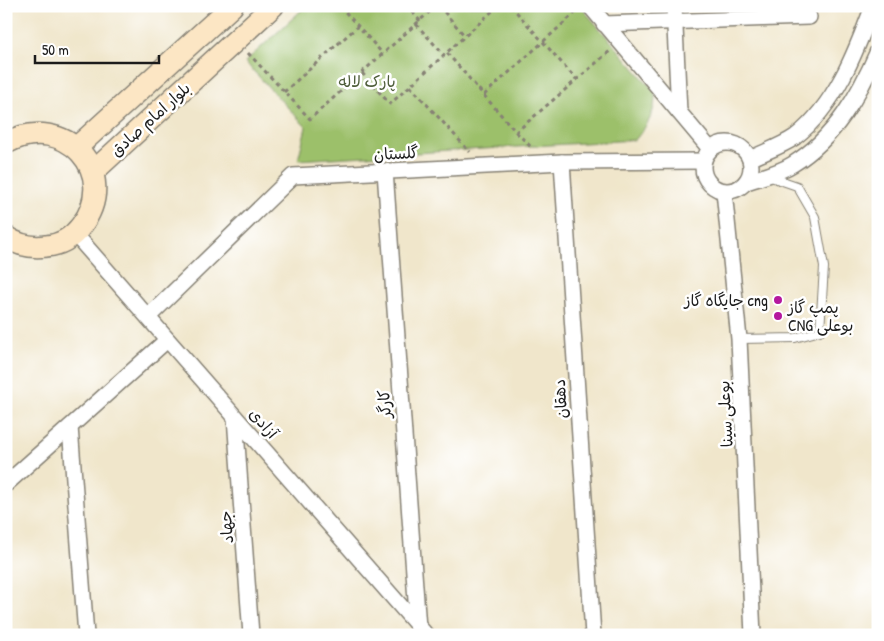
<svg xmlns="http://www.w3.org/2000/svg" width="884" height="641" font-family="'Patrick Hand','Playpen Sans Arabic',sans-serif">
<rect width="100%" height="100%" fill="#fff"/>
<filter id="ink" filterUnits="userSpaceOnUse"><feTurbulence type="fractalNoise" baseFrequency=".02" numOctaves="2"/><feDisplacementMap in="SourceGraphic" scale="10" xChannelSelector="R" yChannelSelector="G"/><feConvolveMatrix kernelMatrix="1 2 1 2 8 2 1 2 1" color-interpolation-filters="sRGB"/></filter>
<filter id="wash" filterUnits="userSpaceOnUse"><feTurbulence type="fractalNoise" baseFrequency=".0096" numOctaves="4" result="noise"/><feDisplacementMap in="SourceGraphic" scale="20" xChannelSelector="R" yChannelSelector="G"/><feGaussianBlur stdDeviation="1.12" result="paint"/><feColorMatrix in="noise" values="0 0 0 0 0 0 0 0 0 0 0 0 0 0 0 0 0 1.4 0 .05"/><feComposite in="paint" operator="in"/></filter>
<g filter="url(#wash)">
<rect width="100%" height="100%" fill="#f0e6cb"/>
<path fill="#9cc06a" stroke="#5c6e43" d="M306,6H580L655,92C656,112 648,125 635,140L298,160L306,127L245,62Z"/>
</g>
<g filter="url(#ink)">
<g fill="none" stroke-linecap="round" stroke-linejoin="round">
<g stroke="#868174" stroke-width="10">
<polyline id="lane" points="739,339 795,338 820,331 824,267 815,217 797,186 768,176"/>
</g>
<g stroke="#868174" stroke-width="18">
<g id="street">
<polyline points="590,6 710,149"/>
<polyline points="674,6 679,112"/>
<polyline points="604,24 809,17"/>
<circle cx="727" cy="167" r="24"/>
<path d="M750,159C764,152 782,146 795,137C835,106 856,52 873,6"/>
<polyline points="562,162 593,635"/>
<polyline points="385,171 418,628"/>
<path d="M746,182C761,177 779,173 793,164C835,138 859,95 878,51"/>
<polyline points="724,191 739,339 753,635"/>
<polyline points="75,234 426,635"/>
<polyline points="148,317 293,176 562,162 703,161"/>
<polyline points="235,417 251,635"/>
<polyline points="70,427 86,635"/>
<polyline points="6,484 167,340"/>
</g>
</g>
<g stroke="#868174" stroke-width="24">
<g id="secondary">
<path d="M6,143C64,111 122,173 81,226C72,238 60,245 46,246C32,248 18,245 6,237"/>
<polyline points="76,148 232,6"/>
<polyline points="93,172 273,6"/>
</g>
</g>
<g stroke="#868174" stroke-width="3" stroke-dasharray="4 4" stroke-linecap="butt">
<polyline points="340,6 383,54"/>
<polyline points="407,6 420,21"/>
<polyline points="439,6 465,36"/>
<polyline points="511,6 576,79"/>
<polyline points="416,24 444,55"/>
<polyline points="248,53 310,119 436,6"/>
<polyline points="447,53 516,132 610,51"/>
<polyline points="362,73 390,104 498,6"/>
<polyline points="410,86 470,152"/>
<polyline points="284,92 358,26"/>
<polyline points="484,95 576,12"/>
<polyline points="516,132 533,149"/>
</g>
<use href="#lane" stroke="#fff" stroke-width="8"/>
<use href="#street" stroke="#fff" stroke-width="15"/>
<use href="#secondary" stroke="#fce6c4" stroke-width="21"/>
</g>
</g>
<g fill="#b5179e" stroke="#fff" stroke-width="2">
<circle cx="778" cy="300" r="5"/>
<circle cx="778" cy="316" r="5"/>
</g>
<g text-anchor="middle" stroke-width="5" stroke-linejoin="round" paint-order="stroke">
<g font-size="16" fill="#4f5e3b" stroke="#fff">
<text x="367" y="87">پارک لاله</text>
</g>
<g font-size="16" fill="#1c1c1c" stroke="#fff">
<text transform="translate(150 119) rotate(-42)" y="6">بلوار امام صادق</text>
<text transform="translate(396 153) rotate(-3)" y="6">گلستان</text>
<text transform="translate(560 399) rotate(-94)" y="6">دهقان</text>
<text transform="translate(384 404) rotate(-94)" y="6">کارگر</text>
<text transform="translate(725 414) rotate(-93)" y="6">بوعلی سینا</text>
<text transform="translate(264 423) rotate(49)" y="6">آزادی</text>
<text transform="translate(226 527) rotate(-94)" y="6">جهاد</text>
</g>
<g font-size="16" fill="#1c1c1c" stroke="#fff" text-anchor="end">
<text x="768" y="306">جایگاه گاز cng</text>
<text x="788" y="313" text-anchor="start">پمپ گاز<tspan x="788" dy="18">CNG بوعلی</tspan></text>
</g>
</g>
<rect width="884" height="641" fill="none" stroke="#fff" stroke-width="25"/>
<path d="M35 55v8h124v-8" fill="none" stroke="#1c1c1c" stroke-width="2.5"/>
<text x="42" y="55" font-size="15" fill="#1c1c1c" stroke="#ffffff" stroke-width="4" paint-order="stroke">50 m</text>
</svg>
